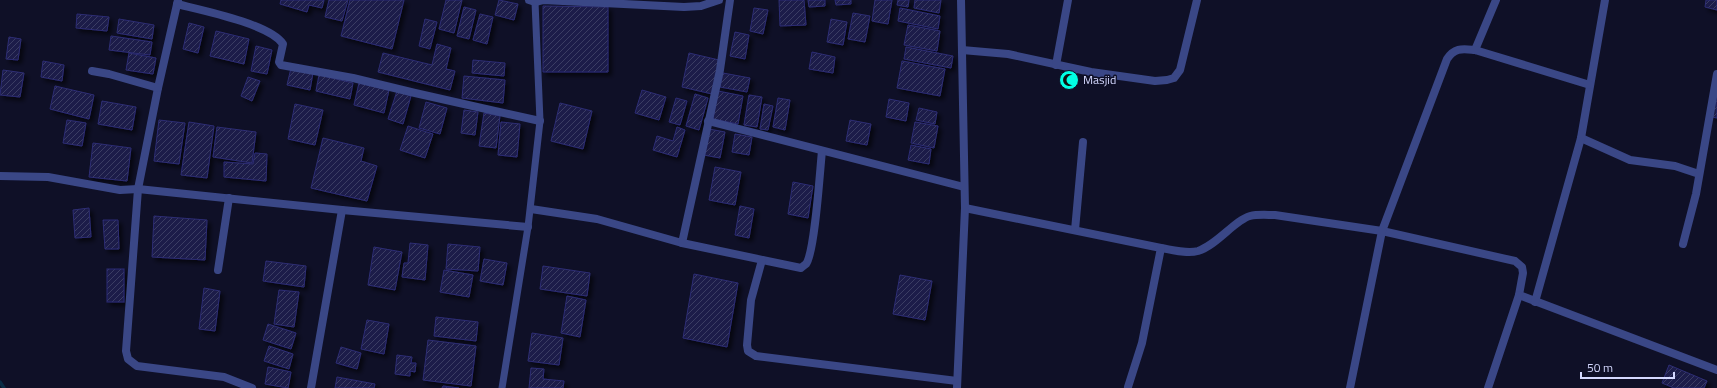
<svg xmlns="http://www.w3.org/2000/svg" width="1717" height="388" font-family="'Titillium Web',sans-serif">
<defs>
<pattern id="building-hatch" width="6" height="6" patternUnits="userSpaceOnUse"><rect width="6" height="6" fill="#1b1b48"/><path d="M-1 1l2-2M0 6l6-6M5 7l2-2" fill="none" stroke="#3b3c63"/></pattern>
<filter id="shadow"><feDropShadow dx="3.5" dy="3.5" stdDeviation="2" flood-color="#0009"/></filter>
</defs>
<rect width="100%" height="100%" fill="#0f1027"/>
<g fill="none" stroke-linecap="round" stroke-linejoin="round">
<polyline stroke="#0a2c45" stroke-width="3.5" points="0,382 4,388"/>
</g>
<g fill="url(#building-hatch)" stroke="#2d2d74" filter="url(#shadow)">
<polygon points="281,0 324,0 322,8 309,5 307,12 280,4"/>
<polygon points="329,0 348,0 342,21 325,17"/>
<polygon points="350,0 404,0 392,49 341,36"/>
<polygon points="446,0 462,0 454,33 439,29"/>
<polygon points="499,0 518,4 514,20 495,15"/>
<polygon points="779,0 804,0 806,25 780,26"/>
<polygon points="808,0 825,0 825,6 809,7"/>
<polygon points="835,0 851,0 851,4 836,5"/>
<polygon points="875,0 892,0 888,24 872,21"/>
<polygon points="898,0 909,0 908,7 897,5"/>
<polygon points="915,0 941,0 939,13 914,8"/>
<polygon points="1706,0 1717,0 1717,10 1705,7"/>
<polygon points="543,6 608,7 608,72 543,72"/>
<polygon points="464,7 476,10 469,39 457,36"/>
<polygon points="754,8 768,10 763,34 750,31"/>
<polygon points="900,8 940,16 938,29 898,21"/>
<polygon points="853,13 870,16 865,42 848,39"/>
<polygon points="77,14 109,17 107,31 76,28"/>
<polygon points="480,14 493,17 487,44 473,40"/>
<polygon points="119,19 154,25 152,39 117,33"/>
<polygon points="425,19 437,22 430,49 419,46"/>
<polygon points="831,19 847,22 843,45 827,42"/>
<polygon points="189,23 204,27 198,53 183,49"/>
<polygon points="908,25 940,31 937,51 904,45"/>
<polygon points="216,31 249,39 244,64 210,56"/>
<polygon points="735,32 749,35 745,59 730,56"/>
<polygon points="111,36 152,42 150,55 109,50"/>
<polygon points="9,37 21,39 18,60 6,59"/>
<polygon points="437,44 451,48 446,69 455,71 450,90 378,72 383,53 432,65"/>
<polygon points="256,46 272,50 267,74 251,71"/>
<polygon points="906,47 953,56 951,68 904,59"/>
<polygon points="812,52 835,57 833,73 809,69"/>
<polygon points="129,53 156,58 153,74 126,70"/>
<polygon points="689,53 719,60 712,94 682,87"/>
<polygon points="473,60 505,63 504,76 472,73"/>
<polygon points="43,61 64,65 62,81 41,77"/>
<polygon points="902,61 945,69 940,96 897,88"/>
<polygon points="291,68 313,73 310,90 287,85"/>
<polygon points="3,70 24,73 20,97 0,95"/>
<polygon points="723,73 750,78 747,92 720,87"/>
<polygon points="319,75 353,83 350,99 316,91"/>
<polygon points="464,76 505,80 503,103 462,98"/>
<polygon points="248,77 260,81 252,101 241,96"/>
<polygon points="359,83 389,90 384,113 354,105"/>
<polygon points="55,86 94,95 89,119 50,109"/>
<polygon points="642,90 666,97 659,120 635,113"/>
<polygon points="1717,90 1717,118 1712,117"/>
<polygon points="397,91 411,96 403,124 388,119"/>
<polygon points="718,91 743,96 738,124 713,119"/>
<polygon points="695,94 708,98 699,130 686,126"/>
<polygon points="749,95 762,97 757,127 744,125"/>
<polygon points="676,98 687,101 680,125 669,122"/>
<polygon points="778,98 790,100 785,130 773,127"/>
<polygon points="889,99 909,103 906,121 886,117"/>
<polygon points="102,101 136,107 132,130 98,124"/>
<polygon points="426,102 447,108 440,134 419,128"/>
<polygon points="560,103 592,111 583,149 551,141"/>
<polygon points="295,104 323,110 315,145 288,139"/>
<polygon points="764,104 773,106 768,130 760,129"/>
<polygon points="919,108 937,112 935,124 916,120"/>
<polygon points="464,110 478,112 475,135 461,133"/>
<polygon points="484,113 500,116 496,148 479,146"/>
<polygon points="67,120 86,123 82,146 63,143"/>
<polygon points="159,120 185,123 179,164 154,161"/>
<polygon points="850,120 871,124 867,145 846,141"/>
<polygon points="189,122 214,126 207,178 181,175"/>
<polygon points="501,122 520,124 517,157 498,155"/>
<polygon points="915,122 938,126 934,148 911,143"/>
<polygon points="408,126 433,134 425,158 400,150"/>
<polygon points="217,127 256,132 252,163 213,157"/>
<polygon points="677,127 685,130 677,157 653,150 657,136 673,141"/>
<polygon points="709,129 725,132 720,158 704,155"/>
<polygon points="735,134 752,137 749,155 732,152"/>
<polygon points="323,138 364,148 361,161 377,166 367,201 311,188"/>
<polygon points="93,143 131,148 127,181 89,177"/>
<polygon points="911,145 931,149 929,164 908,160"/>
<polygon points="255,153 267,154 266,181 224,177 224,162 253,164"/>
<polygon points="715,167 741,172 735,205 709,200"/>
<polygon points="793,182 813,186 808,218 788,214"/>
<polygon points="740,206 754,209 749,238 735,235"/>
<polygon points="89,208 91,237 75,238 73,210"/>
<polygon points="154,216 207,220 205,260 152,257"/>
<polygon points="103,220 118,220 119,249 105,249"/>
<polygon points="410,243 428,245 425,280 402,277 404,263 408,263"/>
<polygon points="448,244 480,247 478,271 446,269"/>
<polygon points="374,247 402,252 395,290 368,285"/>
<polygon points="484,259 507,263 503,285 480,281"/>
<polygon points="266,261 306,266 304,287 263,281"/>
<polygon points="543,266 590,273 587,296 540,289"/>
<rect x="107" y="269" width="17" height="33"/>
<polygon points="444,270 473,275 469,297 440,292"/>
<polygon points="694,274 738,283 727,347 683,338"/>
<polygon points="900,275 932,281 925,320 893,314"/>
<polygon points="204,288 220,291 215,331 199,329"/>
<polygon points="279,290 299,292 294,327 274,324"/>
<polygon points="567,296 586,300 580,337 561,333"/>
<polygon points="436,317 478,322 476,341 434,336"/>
<polygon points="367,320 389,324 384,354 361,349"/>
<polygon points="268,324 296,333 291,349 263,340"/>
<polygon points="532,333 563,338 559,365 528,361"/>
<polygon points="428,340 476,346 471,386 423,380"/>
<polygon points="269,346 293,354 289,369 264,361"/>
<polygon points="341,347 361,353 357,369 336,363"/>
<polygon points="397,355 412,357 411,363 416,363 415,372 410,371 410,376 395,374"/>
<polygon points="1669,365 1707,381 1704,388 1674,388 1662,383"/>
<polygon points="268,367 291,372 288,388 265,384"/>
<polygon points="531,368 544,369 543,379 564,381 563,388 529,388"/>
<polygon points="337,377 375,384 374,388 335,388"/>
<polygon points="443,386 459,388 442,388"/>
</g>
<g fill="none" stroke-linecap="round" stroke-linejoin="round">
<polyline stroke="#3a4786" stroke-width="7" points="502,388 528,227 540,121 535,2"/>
<g stroke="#3a4786" stroke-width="8">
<polyline points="178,0 158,88 138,189 126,351 128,359 137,366 224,377 252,388"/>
<path d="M177,4C201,10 270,24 283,44L279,62L281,65L353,78L415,93L540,121"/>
<polyline points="962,50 1008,54 1091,72 1155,81 1167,80 1174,78 1180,70 1197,0"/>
<polyline points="1475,50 1496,0"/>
<polyline points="1056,65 1068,0"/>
<polyline points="92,71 109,74 158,88"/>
<polyline points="708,121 964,187"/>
<polyline points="1581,138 1630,160 1675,166 1699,174"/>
<polyline points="0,176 48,177 120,190 138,189 342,210 528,227"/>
<path d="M965,208L1161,248C1173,250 1187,254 1198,251C1217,245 1235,220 1250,216C1258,214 1267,215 1275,215L1382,231L1515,261L1522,267L1523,273L1519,295L1717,370"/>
<polyline points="531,209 597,219 682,243 720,70 730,0"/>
<polyline points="1075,230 1083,142"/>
<path d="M682,243L801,268C803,266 805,265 806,264C815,252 820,169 822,151"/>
<polyline points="1683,244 1696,194 1717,74"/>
<polyline points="762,260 751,300 747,345 748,351 756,356 957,381"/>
<polyline points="218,270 229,198"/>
<polyline points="1535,302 1581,138 1605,0"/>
<polyline points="1128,387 1142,343 1161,248"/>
<polyline points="311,388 342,210"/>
<path d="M1350,388L1382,231L1447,59C1455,47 1463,49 1475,50L1590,85"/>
<polyline points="1488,388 1519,295"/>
</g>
<g stroke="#3a4786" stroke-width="8">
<polyline points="529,0 535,2 543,0 684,7 701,6 719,0"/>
<polyline points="957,388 965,208 961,0"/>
</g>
</g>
<defs>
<g id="mosque-disc" transform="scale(1)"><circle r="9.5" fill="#01ffe4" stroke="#0f1027"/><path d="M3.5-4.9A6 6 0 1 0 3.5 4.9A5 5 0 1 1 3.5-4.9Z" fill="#111"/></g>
</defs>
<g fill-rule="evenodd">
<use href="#mosque-disc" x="1069" y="80"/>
</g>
<g text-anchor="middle" stroke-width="3" stroke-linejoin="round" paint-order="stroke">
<g font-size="12" fill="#d5d9ff" stroke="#0f1027" text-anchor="start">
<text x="1083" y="84">Masjid</text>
</g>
</g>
<path d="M1581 372v6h93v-6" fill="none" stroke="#d5d9ff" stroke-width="2"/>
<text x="1587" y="372" font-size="12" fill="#d5d9ff" stroke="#0f1027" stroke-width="3" paint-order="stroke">50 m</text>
</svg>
